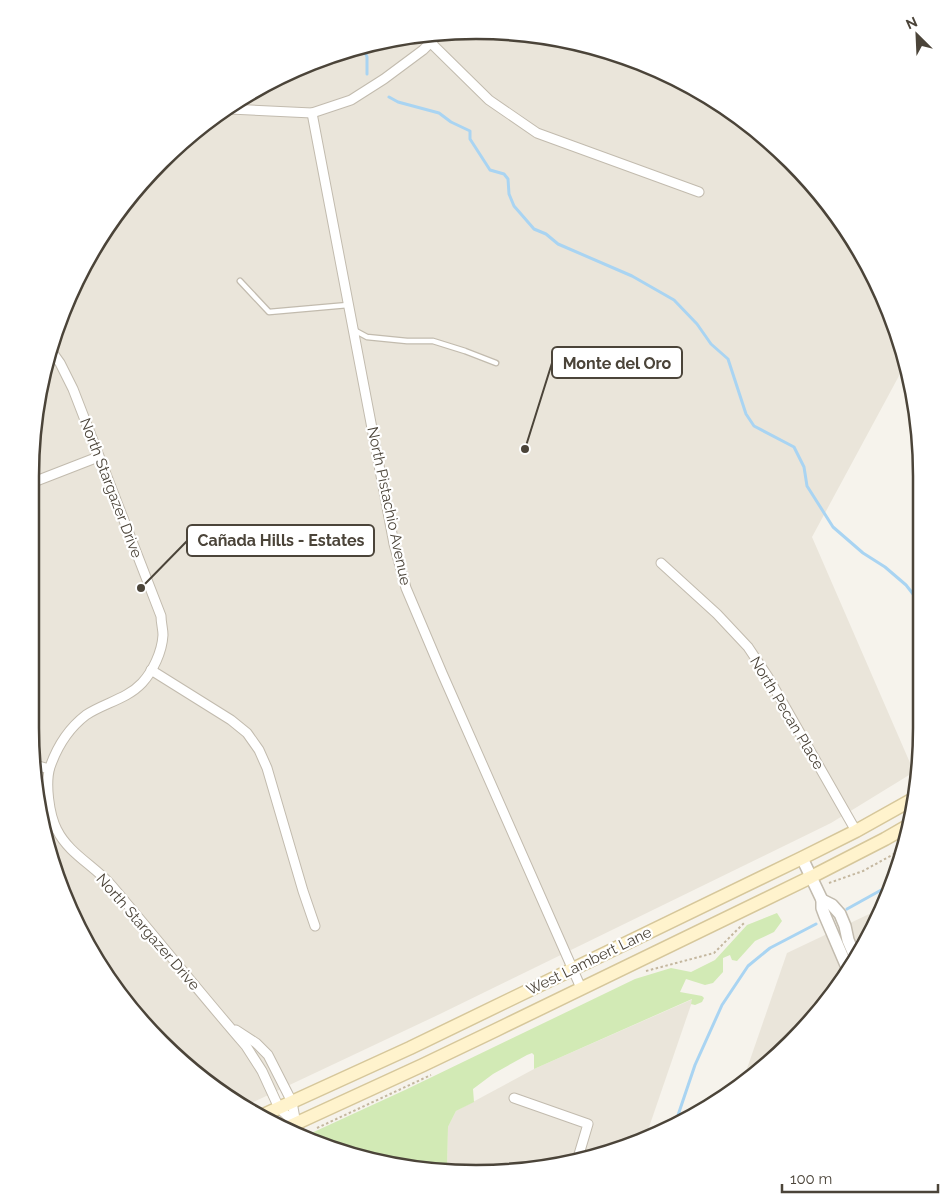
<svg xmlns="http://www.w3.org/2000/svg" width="952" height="1204" font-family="Raleway,sans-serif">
<rect width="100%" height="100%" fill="#f6f3ec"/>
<g fill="#eae5da">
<polygon points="505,31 592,45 674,76 748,122 812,182 862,253 907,361 812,537 914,772 831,823 440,1014 243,1107 160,1043 90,951 45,843 30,728 31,447 54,332 90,253 140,182 253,90 333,54 418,34"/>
<polygon points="884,907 847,976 770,1063 742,1083 787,953"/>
<polygon points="693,999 646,1136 591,1159 476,1174 447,1170 448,1127 456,1111 534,1069"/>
</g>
<polygon fill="#d2eab5" points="777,913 782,921 774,932 755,941 737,961 732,960 730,955 723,958 723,972 713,983 705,985 686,979 680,992 702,996 704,998 702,1002 695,1005 691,1004 692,999 534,1069 534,1055 532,1053 527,1055 493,1074 473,1089 474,1102 456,1111 448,1127 447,1170 360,1159 305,1136 405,1090 635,979 671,968 691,972 715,960 747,925"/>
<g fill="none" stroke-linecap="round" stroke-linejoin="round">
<g stroke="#a9d4f2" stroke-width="3">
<polyline points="363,47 367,57 367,74"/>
<polyline points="389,97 398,102 439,113 451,122 470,131 470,139 490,170 504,174 508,179 509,194 514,206 534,229 546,234 558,244 632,276 674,300 697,324 711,344 728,359 746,414 754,426 794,447 804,467 807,486 833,527 863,553 885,567 906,585 920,603 920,611 922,622"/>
<polyline points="847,909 892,884"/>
<polyline points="675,1124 695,1065 722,1005 748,966 770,948 816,924"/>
</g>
<g stroke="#c2bbae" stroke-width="7">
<g id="service">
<polyline points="240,281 269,312 348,305"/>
<polyline points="354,330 367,337 407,341 433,341 465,351 496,363"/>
</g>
</g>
<g stroke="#c2bbae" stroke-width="11">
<g id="minor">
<polyline points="431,43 489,100 537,133 699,192"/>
<polyline points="230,109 312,113 351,100 384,79 423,50 440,33"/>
<polyline points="312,113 394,544 406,588 442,673 581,988"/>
<path d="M50,349L60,363L73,389L161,616C161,623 163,629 163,635C162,652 153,671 142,683C127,699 104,703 86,715C69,728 57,747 50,767C45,783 49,815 57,830C69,854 95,866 112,886C157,939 200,993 246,1046L262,1071L279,1108L296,1124"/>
<polyline points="31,483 98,457"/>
<polyline points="661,563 717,614 748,647 768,677 856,831"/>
<polyline points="151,670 231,720 247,733 259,750 267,768 303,891 315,926"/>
<polyline points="35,765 49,769"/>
<polyline points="236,1030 256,1043 268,1055 292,1102 296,1124"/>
<polyline points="514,1098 588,1124 577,1161"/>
</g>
</g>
<g stroke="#c2bbae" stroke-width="14">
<g id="tertiary">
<polyline points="802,858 822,900 822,908 825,916 849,972"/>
<polyline points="822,900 832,905 840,914 845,926 848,940 856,959"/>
</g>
</g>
<g stroke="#d6c79b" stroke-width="15">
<g id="secondary">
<polyline points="259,1117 410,1048 802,858 856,831 915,798"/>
<polyline points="286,1128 423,1065 496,1030 811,877 885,839 911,824"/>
</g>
</g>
<g stroke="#c4b79f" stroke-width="2" stroke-dasharray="2.5 2.5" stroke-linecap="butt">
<polyline points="829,883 863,871 903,849"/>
<polyline points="646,971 714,953 744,923"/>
<polyline points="317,1128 431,1075"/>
</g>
<use href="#service" stroke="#fff" stroke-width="4.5"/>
<use href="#minor" stroke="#fff" stroke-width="9"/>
<use href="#tertiary" stroke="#fff" stroke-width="11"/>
<use href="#secondary" stroke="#fff3cd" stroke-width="12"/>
</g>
<g text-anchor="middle" stroke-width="4.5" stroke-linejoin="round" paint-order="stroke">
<g font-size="15" fill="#4b4439" stroke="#fff">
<text transform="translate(111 488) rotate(69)" y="5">North Stargazer Drive</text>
<text transform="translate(389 506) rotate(78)" y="5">North Pistachio Avenue</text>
<text transform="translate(787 713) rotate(59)" y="5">North Pecan Place</text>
<text transform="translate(148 932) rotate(49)" y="5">North Stargazer Drive</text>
<text transform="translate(589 961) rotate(-26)" y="5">West Lambert Lane</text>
</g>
</g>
<path d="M0 0H952V1204H0ZM476 39H476A437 437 0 0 1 913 476V728A437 437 0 0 1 476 1165H476A437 437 0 0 1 39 728V476A437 437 0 0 1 476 39Z" fill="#fff" fill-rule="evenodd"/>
<path fill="none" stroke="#4b4439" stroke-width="2.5" d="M476 39H476A437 437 0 0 1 913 476V728A437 437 0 0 1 476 1165H476A437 437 0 0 1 39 728V476A437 437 0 0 1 476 39Z"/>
<path fill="none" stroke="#4b4439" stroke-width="2" d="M525 449L552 363M141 588L187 541"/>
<g fill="#4b4439" stroke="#fff" stroke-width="2">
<circle cx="525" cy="449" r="5"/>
<circle cx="141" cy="588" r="5"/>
</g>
<g fill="#fff" stroke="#4b4439" stroke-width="2">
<rect x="552" y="347" width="130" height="31" rx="5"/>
<rect x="187" y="525" width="187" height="31" rx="5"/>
</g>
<g font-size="16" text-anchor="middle" font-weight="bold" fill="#4b4439">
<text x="617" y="369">Monte del Oro</text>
<text x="281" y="546">Cañada Hills - Estates</text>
</g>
<g transform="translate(917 35) rotate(336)" stroke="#ffffff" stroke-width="4" paint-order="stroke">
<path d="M0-4L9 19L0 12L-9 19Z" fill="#4b4439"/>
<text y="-8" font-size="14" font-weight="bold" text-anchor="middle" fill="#4b4439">N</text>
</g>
<path d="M782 1184v8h156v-8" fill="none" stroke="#4b4439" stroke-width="2.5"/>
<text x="790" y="1184" font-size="15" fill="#4b4439" stroke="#ffffff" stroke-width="4" paint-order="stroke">100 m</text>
</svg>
